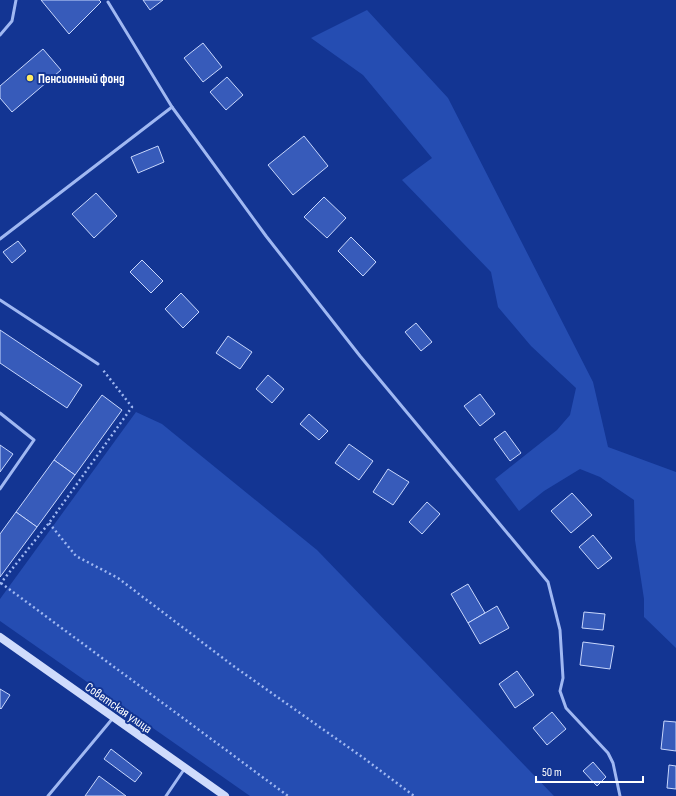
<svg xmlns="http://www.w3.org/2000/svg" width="676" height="796" font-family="'Sofia Sans Condensed',sans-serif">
<rect width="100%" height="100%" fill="#133593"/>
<g fill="#254db2">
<polygon points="367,10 448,98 593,382 608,447 676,472 676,648 644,617 644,599 635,540 634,500 600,477 580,469 544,491 519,511 495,479 557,430 570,415 576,388 531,346 498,307 491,272 402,180 432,158 363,75 311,38"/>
<polygon points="136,412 162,424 317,550 554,796 250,796 0,621 0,599"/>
</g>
<g fill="#375bba" stroke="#c8d7fd">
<polygon points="41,0 99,0 101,2 69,34"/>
<polygon points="143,0 163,0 150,10"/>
<polygon points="203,43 222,67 203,82 184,58"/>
<polygon points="43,49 61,70 12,112 0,98 0,86"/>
<polygon points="227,77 243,95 226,110 210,92"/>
<polygon points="304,136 328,166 293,195 268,165"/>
<polygon points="158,146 164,162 138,173 131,157"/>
<polygon points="96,193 117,216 94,238 72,214"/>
<polygon points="324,197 346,218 327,238 304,217"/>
<polygon points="351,237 376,262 363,276 338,251"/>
<polygon points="18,241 26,251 12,263 3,252"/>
<polygon points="142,260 163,281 151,293 130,272"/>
<polygon points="181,293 199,312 183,328 165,309"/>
<polygon points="416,323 432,342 421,351 405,332"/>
<polygon points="0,330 82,385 67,408 0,363"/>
<polygon points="228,336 252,352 240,369 216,353"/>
<polygon points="268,375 284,389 272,403 256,389"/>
<polygon points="480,394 495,414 480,426 464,406"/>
<polygon points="102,395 122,410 75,475 54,460"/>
<polygon points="309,414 328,431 319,440 300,424"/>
<polygon points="505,431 521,453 510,461 494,439"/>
<polygon points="349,444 373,461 359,480 335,463"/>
<polygon points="0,445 13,454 0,472"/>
<polygon points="54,460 75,475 37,527 16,512"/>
<polygon points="388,469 409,482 393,505 373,492"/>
<polygon points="572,493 592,515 571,533 551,511"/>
<polygon points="427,502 440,514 422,534 409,522"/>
<polygon points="16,512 37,527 0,577 0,534"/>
<polygon points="593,535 612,558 598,569 579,547"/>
<polygon points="468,584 485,613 468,623 451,594"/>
<polygon points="497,606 509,628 480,644 468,623"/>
<polygon points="584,612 605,614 603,630 582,628"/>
<polygon points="583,642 614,646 610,669 580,665"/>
<polygon points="517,671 534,695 515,708 499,684"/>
<polygon points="0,689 10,695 1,709 0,708"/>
<polygon points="552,712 566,729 547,745 533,728"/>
<polygon points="664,721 676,722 676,751 661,749"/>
<polygon points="111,749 142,773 135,782 104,759"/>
<polygon points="593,762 606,777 597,786 583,771"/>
<polygon points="669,765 676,766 676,789 667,788"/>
<polygon points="99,776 126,796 85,796"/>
</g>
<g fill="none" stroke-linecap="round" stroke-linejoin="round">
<g stroke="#a0b8f2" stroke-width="2.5" stroke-dasharray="2 3" stroke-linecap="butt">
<polyline points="49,523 76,556 118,578 232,665 365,759 414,796"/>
<polyline points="1,583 288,796"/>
<polyline points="0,584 49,523 132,407 103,370"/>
</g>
<g stroke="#a0b8f2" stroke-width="3">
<polyline points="108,2 172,107"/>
<polyline points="0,35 12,21 16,0"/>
<polyline points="0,239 172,107 266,236 360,356 548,582 560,630 563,678 560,691 566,708 608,753 613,763 620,796"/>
<polyline points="0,300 98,364"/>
<polyline points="0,413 34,440 0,489"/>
<polyline points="48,796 113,718"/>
<polyline points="166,796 185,768"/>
</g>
<polyline stroke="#cfdbfc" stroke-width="8" points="0,637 225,796"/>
</g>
<circle fill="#ffec62" stroke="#133593" stroke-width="1.5" cx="30" cy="78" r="4"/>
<g text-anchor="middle" stroke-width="4" stroke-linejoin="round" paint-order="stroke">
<g font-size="13" font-weight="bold" fill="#fff" stroke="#133593" text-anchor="start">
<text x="38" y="83">Пенсионный фонд</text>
</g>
<g font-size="13" fill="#fff" stroke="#133593">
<text transform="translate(119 707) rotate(35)" y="5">Советская улица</text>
</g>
</g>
<path d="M536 776v6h107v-6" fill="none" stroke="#ffffff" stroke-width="2"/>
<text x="542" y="776" font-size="12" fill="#ffffff" stroke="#133593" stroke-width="3" paint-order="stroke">50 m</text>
</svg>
